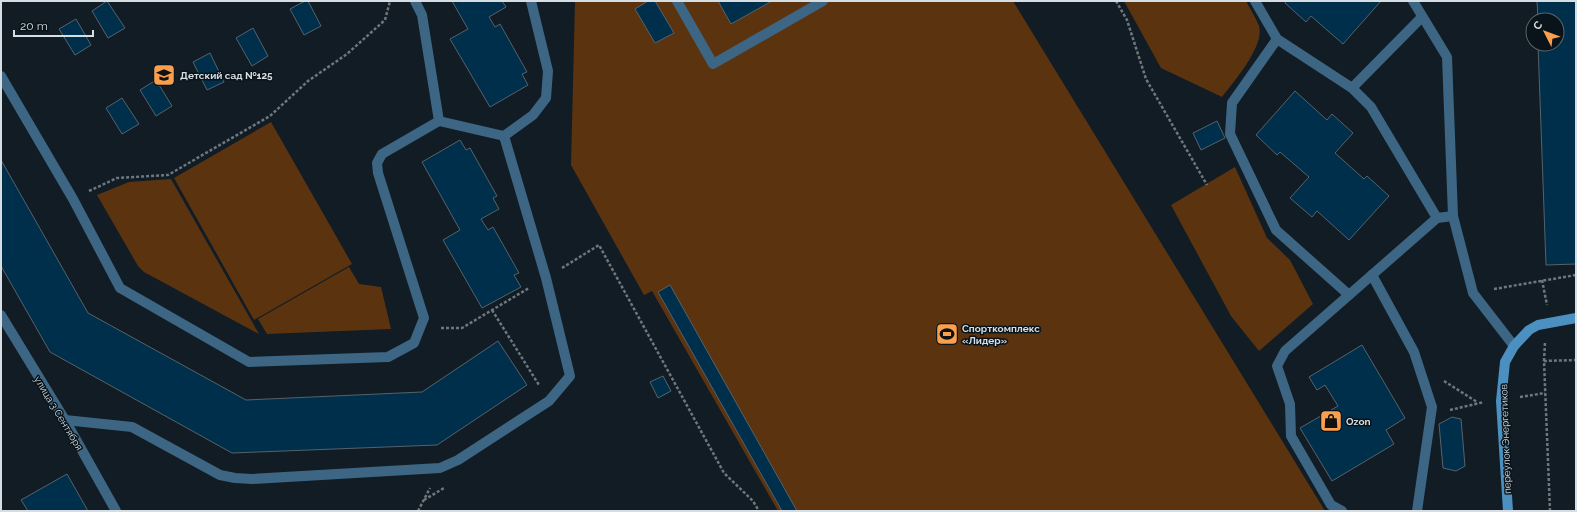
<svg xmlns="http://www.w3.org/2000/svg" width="1577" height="512" font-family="Raleway,sans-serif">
<rect width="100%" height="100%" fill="#121c24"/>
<g fill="#5b340f">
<polygon points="575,1 1013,1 1325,511 778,511 652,291 644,295 571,165"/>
<path d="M1124,1H1246C1250,9 1256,18 1259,26C1265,46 1234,81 1222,97L1161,68Z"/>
<polygon points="271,122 352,264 254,320 174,178"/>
<polygon points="1235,167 1267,238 1290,260 1313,304 1259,351 1231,316 1171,205"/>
<polygon points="171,179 259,334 144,272 138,266 97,195 129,182"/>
<polygon points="349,267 359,284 381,287 391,329 267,334 258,319"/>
</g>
<g fill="#002f4c" stroke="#56626b">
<polygon points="107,1 125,28 108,38 92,11"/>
<polygon points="305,1 308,1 321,26 304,35 290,9"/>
<polygon points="452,1 502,1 506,7 489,17 495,27 500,24 527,72 522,74 528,85 490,107 450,39 468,29"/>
<polygon points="648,1 655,1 674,33 655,43 635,9"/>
<polygon points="718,1 772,1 731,24"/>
<polygon points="1286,1 1381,1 1343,44 1311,16 1306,22 1285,3"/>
<polygon points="1537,1 1576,1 1576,264 1546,265 1538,44 1557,44 1557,20 1538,20"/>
<polygon points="76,19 91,45 75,55 59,29"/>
<polygon points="253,28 268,56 252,66 236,38"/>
<polygon points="210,53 224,82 207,90 193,62"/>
<polygon points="156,80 172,106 156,116 140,90"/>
<polygon points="1295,91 1327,120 1332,114 1353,133 1335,153 1364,179 1367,176 1389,196 1349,240 1317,211 1312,217 1290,198 1309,177 1280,152 1277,155 1256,135"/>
<polygon points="122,98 139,124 122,134 106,108"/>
<polygon points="1217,121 1225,138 1201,150 1193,133"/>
<polygon points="460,140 466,150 470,148 497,196 493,198 499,209 481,219 488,230 493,227 519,273 514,275 521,287 482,308 443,240 460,230 422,162"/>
<polygon points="1,160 88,313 246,400 422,392 498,341 527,385 437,445 232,453 50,352 1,266"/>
<polygon points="670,285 797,511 782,511 658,292"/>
<polygon points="1362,345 1405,418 1386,430 1394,444 1332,481 1300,428 1338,406 1325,385 1317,390 1309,377"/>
<polygon points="663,376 671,391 658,398 650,382"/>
<polygon points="1452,417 1461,419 1465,466 1456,471 1443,468 1439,424"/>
<polygon points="67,474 88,511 28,511 21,500"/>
</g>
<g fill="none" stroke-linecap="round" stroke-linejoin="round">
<g stroke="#6e777e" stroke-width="2.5" stroke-dasharray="3 2" stroke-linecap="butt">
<polyline points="1116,1 1127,20 1146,79 1207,185"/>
<polyline points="89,191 117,178 168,175 270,116 308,81 347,54 385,20 390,1"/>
<polyline points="562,268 599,245 724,473 753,501 759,511"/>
<polyline points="1542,280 1547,305"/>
<polyline points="1494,289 1576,275"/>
<polyline points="492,310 539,385"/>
<polyline points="441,328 462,328 529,288"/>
<polyline points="1544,361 1545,342"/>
<polyline points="1444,381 1477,402"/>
<polyline points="1520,397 1545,393"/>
<polyline points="1450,410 1484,402"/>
<polyline points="424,500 444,488"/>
<polyline points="418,511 430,488"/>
<polyline points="1550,511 1544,361 1576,360"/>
</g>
<g stroke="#3c6684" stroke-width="10">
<polyline points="677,1 713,64 823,1"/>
<polyline points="1255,1 1277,39 1352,88 1371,107 1437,218"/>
<polyline points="1413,1 1447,57 1453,216 1473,293 1514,346"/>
<polyline points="1277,39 1232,103 1230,134 1276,230 1349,295"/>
<polyline points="1,76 73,199 120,288 249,362 388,357 414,343 424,318 378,173 377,163 382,154 439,121 422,15 415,1"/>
<polyline points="1352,88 1422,17"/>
<polyline points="439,121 504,136"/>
<polyline points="1372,275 1414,352 1432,407 1417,511"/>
<polyline points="65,420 132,427 220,475 235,478 252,479 440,468 458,460 549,401 570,376 546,278 504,136 533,115 546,98 548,71 531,1"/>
<polyline points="1342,511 1331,505 1291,436 1290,404 1277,366 1285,351 1437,218 1453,216"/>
</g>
<polyline stroke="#3c6684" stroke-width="10" points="1,315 65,420 116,511"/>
<polyline stroke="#4c90c1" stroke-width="10" points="1508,511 1501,401 1505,362 1514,346 1529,330 1538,325 1576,318"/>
</g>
<defs>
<g id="school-square" transform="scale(1.15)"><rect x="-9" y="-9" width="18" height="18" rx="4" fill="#fa9f4e" stroke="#09131a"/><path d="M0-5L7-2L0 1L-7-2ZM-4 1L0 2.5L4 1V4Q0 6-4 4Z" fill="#111"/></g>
<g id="stadium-square" transform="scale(1.15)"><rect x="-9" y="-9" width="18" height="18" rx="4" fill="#fa9f4e" stroke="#09131a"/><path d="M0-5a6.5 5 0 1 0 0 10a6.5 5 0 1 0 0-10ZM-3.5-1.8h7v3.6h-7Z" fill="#111"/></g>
<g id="shop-square" transform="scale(1.15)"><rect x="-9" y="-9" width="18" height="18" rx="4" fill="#fa9f4e" stroke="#09131a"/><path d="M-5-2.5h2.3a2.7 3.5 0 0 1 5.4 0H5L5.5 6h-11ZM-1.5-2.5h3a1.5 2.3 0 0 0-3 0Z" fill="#111"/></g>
</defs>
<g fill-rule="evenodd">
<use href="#school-square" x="164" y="75"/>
<use href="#stadium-square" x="947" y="334"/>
<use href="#shop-square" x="1331" y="421"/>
</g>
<g text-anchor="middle" stroke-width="3" stroke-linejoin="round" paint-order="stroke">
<g font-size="10" font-weight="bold" fill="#d7dee3" stroke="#09131a" text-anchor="start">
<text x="180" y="79">Детский сад №125</text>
<text x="962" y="332">Спорткомплекс<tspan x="962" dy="12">«Лидер»</tspan></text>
<text x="1346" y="425">Ozon</text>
</g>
<g font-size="10" fill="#d7dee3" stroke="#09131a">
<text transform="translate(59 413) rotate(59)" y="4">улица 3 Сентября</text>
<text transform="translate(1505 439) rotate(-92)" y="4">переулок Энергетиков</text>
</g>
</g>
<rect width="1577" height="512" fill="none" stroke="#d7dee3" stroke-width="4"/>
<g transform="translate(1545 32) rotate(312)"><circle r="19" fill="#09131a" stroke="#5b646a"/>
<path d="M0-3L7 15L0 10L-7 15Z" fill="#fa9f4e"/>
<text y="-6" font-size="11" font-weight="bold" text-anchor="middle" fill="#d7dee3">С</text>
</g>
<path d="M14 30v6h79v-6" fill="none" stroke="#d7dee3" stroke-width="2"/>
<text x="20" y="30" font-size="12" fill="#d7dee3" stroke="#09131a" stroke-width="3" paint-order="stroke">20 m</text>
</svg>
